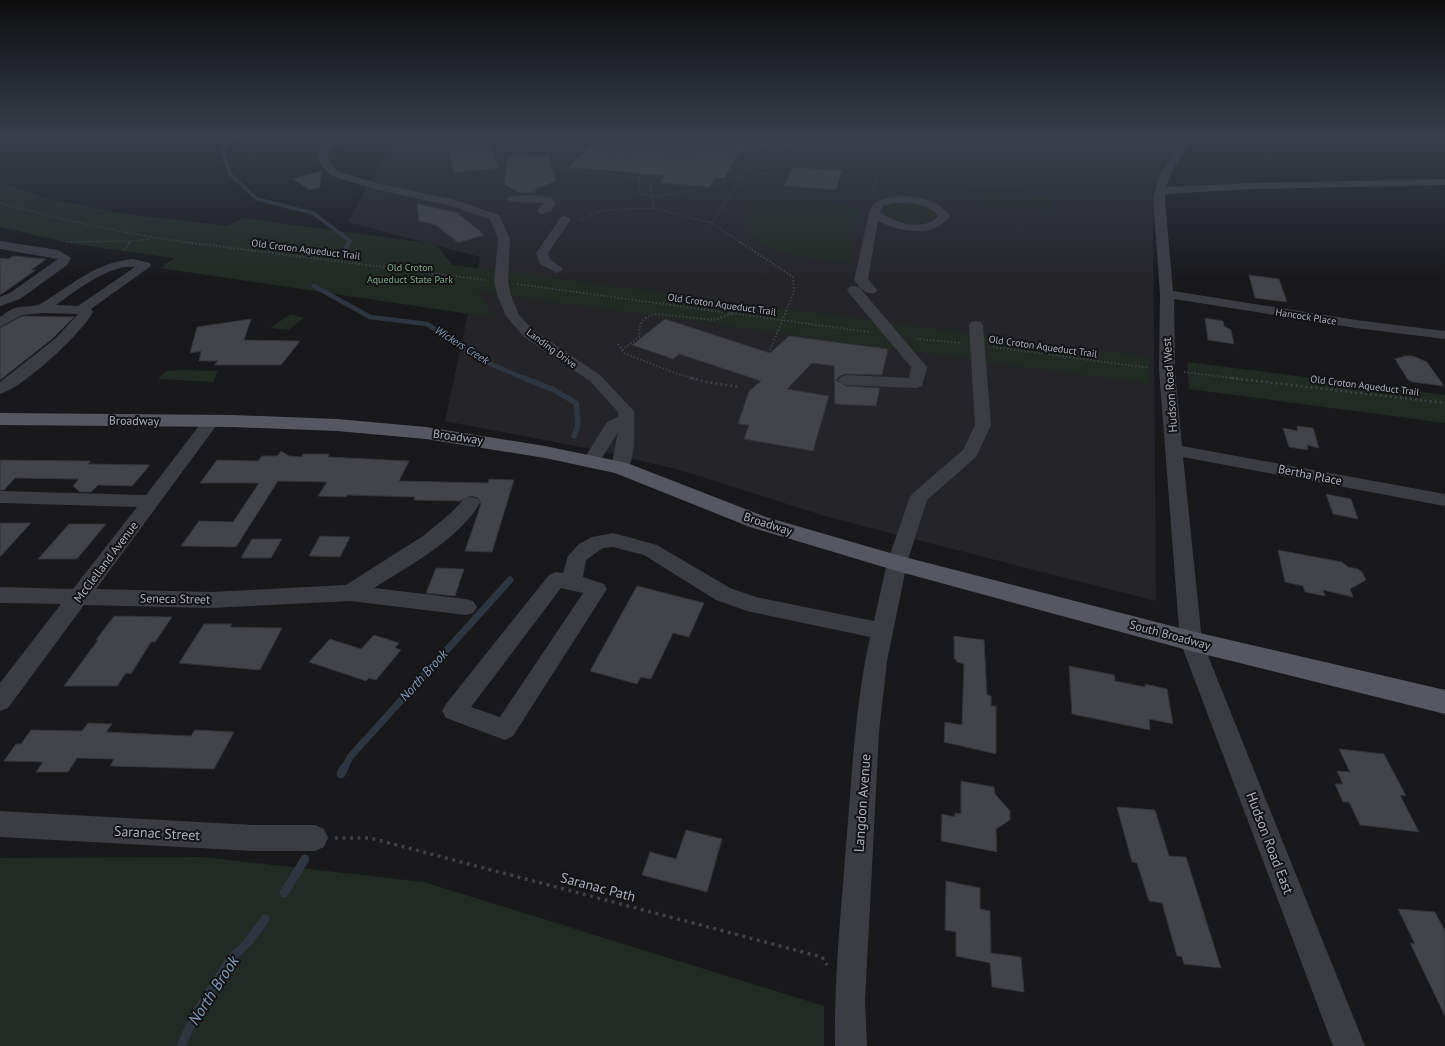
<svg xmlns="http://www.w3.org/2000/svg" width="1445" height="1046" font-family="'PT Sans',sans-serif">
<rect width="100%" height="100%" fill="#19191c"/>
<polygon fill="#252529" points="413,136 1185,136 1163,167 1153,200 1156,601 828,517 680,470 596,450 445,421 480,257 347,222 392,145"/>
<g fill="#212a23">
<polygon points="969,166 1027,170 1030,192 969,187"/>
<polygon points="0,182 50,199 118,213 228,226 242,218 435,244 453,265 1149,357 1150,384 476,291 496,318 160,268 174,258 74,244 0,227"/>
<polygon points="981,191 1049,196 1053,210 982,205"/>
<path d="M747,197L850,204L860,209L850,262C816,258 767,257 744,228Z"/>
<path d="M905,202L926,206L935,211V217C923,227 893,226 885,212L888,207Z"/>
<polygon points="291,314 304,318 288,330 270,328"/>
<polygon points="1187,362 1445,395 1445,423 1189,389"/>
<polygon points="183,370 218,371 213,382 158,379 166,371"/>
<polygon points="202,857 424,882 824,1006 824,1046 0,1046 0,858"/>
</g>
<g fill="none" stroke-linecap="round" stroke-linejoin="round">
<polyline stroke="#2e3741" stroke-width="3.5" points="234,136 222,151 230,174 257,199 313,213 350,241 349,243"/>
<g stroke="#2e3741" stroke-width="4.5">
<polyline points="346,248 349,242"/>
<polyline points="314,286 370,317 427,324 486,362 526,379"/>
</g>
<polyline stroke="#2e3741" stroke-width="5.5" points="524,378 554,390 576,403 578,425 574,436"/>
<polyline stroke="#2e3741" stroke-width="7" points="344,769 350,757 510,580"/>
<g stroke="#2e3741" stroke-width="9">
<polyline points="341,774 344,768"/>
<polyline points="284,893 305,859"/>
<polyline points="181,1046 194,1017 230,960 249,941 265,919"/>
</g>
</g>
<g fill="#434449" stroke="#333338">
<polygon points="463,136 486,136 489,147 492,147 499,168 454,173 449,152 463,150 462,147 465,147"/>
<polygon points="602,136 685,136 746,139 724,179 715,178 710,187 660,183 665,176 569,167 592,143 595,143"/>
<polygon points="519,156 549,156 556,181 536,189 535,192 519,193 504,184 508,157"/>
<polygon points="792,167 842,171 836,190 784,186"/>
<polygon points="321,171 320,187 310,190 293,179"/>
<polygon points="417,204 456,212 485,235 458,243 436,225 419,221"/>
<polygon points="13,256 46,259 31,270 36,270 0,295 0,258 8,259"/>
<polygon points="1249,275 1279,279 1287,302 1255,298"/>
<polygon points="22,316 74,317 52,339 0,380 0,328"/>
<polygon points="1205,318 1223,321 1224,326 1231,330 1234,344 1208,340"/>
<polygon points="251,319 244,340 300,341 281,365 214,365 218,361 199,361 201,351 190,353 197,327"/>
<polygon points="665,319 770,353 789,336 888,349 882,375 846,374 840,376 836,380 846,386 880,388 876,406 835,404 834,366 812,363 787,389 829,396 813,451 744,439 749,425 738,424 749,391 761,381 679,354 673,359 632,345"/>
<polygon points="1405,356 1413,356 1427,362 1444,386 1413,382 1408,380 1395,359"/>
<polygon points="1297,426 1313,428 1319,448 1307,445 1308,450 1289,447 1283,428 1298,431"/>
<polygon points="281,451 289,456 302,457 303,454 329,454 328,457 409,461 399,481 488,483 489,479 514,480 492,552 465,551 481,504 478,498 471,496 460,501 414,500 415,497 347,495 346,497 318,496 327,482 278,481 236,547 181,546 199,521 233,522 259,483 200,483 217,460 258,461 262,456 277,456"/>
<polygon points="0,460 91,461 88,464 150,465 132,486 98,485 91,492 80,492 73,486 79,479 15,478 4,490 0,490"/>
<polygon points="1326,494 1351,499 1358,519 1333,514"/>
<polygon points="0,523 31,523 0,557"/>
<polygon points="69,524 106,524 77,559 38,559"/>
<polygon points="320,536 350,537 340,557 309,556"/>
<polygon points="252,539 282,539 271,558 241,558"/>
<polygon points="1278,550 1342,562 1348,567 1358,569 1362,572 1366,580 1350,589 1353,597 1323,590 1325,596 1305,592 1303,586 1285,582"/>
<polygon points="436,568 464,569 455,596 426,593"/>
<polygon points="637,586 704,603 689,637 673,633 651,679 641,677 637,684 590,671"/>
<polygon points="114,616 172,617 155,642 151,642 131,674 126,673 117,686 64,686 98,640 96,640"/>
<polygon points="204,624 232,624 230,627 282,628 260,670 179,663"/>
<polygon points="374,635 399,643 395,648 401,650 376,680 369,678 366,681 309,662 330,639 361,649"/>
<polygon points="954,636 984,640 987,695 991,696 991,706 996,706 996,754 944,742 945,722 962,725 964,664 957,662 956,659 954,659"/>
<polygon points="1069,666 1114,675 1115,681 1145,687 1145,684 1167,689 1173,724 1149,719 1150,730 1072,714"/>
<polygon points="88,723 112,724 106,732 191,736 195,730 234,732 214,769 110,766 114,759 77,758 68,772 36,772 43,762 4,761 16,744 21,744 31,730 82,731"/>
<polygon points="1339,749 1384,754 1406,796 1400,795 1419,832 1360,825 1349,802 1343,802 1335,784 1343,784 1337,771 1350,772"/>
<polygon points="961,781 994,787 995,794 1010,811 1010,820 996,829 997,852 941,841 942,814 955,817 955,813 961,814"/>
<polygon points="1117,807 1155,810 1169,856 1186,857 1221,968 1184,964 1182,957 1177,956 1162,903 1149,901 1137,863 1132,862"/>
<polygon points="686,830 722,839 707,892 642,875 650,852 676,859"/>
<polygon points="946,881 980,888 980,909 990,911 991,953 1021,957 1024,992 992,987 990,963 956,956 956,932 945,930"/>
<polygon points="1398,909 1435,912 1445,931 1445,1016 1410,943 1415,944"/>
</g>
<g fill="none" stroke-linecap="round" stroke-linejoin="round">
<g stroke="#404148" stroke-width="1.5" stroke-dasharray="1 1.5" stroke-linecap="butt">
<path d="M519,136L526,148C543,152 558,148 571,136"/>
<polyline points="703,136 760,140"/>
<polyline points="566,141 583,146 574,157"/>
<polyline points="495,145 521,142"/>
<polyline points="757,145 781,147 814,141"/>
<polyline points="834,145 836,136"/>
<polyline points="552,149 554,156"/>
<polygon points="674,155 681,159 671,162 663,159 666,156"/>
<polyline points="674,155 680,146"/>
<polyline points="523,156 530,150"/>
<polyline points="677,156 706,150"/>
<polyline points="623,159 640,150 635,146 633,139"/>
<polyline points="668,162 650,187 654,208 711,223"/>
<polyline points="606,163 614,160 643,162 663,159"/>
<polyline points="675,163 691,170"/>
<polyline points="543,168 639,177 639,194 651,196"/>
<polyline points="745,171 782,176"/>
<polyline points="873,192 883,144 890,142 890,136"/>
<polyline points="651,197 698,190 743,175"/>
<path d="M0,203C64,220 128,235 193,243"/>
<polyline points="580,220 603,210 654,208"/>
<polyline points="66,242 131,241"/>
<polyline points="129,243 131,241 150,239"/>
<polyline points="742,243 711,223 740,182 762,136"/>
</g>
<g stroke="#404148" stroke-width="2" stroke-dasharray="1.5 2" stroke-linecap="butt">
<polyline points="185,242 485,280"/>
<polyline points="740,242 793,277 794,292 770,350"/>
<polyline points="124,250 130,242"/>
<polyline points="517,284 869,332"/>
<polyline points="916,339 961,343"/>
<polyline points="618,344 624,353 672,372 695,379"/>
<polyline points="993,347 1149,368"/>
<path d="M622,350L640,336C638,323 643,317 656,314L714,320L732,314"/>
<polyline points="1184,372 1240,379"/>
</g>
<g stroke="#404148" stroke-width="2.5" stroke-dasharray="2 3" stroke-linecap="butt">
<polyline points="691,378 706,382 740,387"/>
<polyline points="1231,378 1445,403"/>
</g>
<polyline stroke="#404148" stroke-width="3.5" stroke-dasharray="3 4.5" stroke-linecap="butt" points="335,838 370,838 822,957 827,965"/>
<g fill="#3c3c43" fill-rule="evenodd">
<path d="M334,136H347L329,150L328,158L331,164L340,172L376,183L455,200L499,215L510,239L508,282L511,295L519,315L533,330L600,375L634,411C634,430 637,455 626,472L620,474L614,472L611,468L618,432L597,466L591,468L585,466L582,462L607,422L618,417V412L590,381L523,336L506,316L497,295L494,282L498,239L490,219L448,205L374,189L332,176L323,168L318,158L320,147Z"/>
<polygon points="1183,136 1193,136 1175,166 1166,187 1253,183 1445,179 1445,185 1253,189 1165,194 1165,199 1173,291 1356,320 1445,331 1445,339 1356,328 1174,299 1175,370 1182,446 1445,494 1445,506 1183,457 1202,641 1365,1046 1333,1046 1180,641 1159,370 1160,294 1153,199 1160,174"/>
<polygon points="534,195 552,198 556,203 552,210 543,214 539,213 537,211 544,203 512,202 506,199 512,196"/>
<path d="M904,196C922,198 939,200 950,216C934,239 900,232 878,221L868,279L877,290L875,293C865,295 860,288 854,280L870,209C877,197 891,197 904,196ZM894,203C908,203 929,203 938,216C925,232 894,223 880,212L883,206Z"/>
<polygon points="565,216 571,219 548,253 550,259 563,269 557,273 540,264 536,253 561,217"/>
<polygon points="0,241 58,250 71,258 67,265 20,299 0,306 0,297 10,293 58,259 0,249"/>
<path d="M133,259L150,263L151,266L91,309L93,312C82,333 23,388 0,394V382L56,338L78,314L42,313L22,315L0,327V317C6,313 12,308 19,307C25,306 34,307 40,304C73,285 93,263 133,259ZM135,267L78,306L56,305C76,291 109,264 135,267Z"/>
<polygon points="854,286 859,287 927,367 922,386 916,388 846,385 841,383 838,380 841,377 846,375 909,378 911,367 849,293 847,290 849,287"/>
<path d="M976,321L981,322L983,325L991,425L976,457L927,500L907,563L887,661L879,732L865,1001L867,1046H835C834,979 841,912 846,846C852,776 855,705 870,637L747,611L716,600L644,555L613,547L603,548L586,560L583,577L604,584L607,589L513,736L505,740L446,718L442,711L446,704L549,575L556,572L563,573L568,556L579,544L592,537L613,533L657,545L730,588L756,597L874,621L887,563L910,497L913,493L963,450L975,425L969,325L971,322ZM561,588L583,593L500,717L471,707Z"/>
<path d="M211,417L217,418L219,422L96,589L210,592L346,585L423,536L452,512L464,499L471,497L478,499L480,503C459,539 409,566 374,588L466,599L473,601L477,607L473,613L466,615L350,601L210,608L84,605L8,708L0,711V683L61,604L0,603V587L73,589L137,507L0,503V491L146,495L205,418Z"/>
<polygon points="0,811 253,825 315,825 324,829 328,838 324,847 315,851 253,851 0,837"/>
</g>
<polygon fill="#565760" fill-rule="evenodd" points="0,413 233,415 337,419 426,427 545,446 627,463 766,517 897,555 1191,631 1445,690 1445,714 1191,651 897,571 750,527 615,473 545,458 426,439 337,431 233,427 0,425"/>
</g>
<linearGradient id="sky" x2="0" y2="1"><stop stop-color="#0e0e0f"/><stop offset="0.48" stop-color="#383e4b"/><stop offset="1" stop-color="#383e4b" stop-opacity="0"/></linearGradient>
<rect width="1445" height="282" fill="url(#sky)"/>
<g text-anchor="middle" stroke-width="4" stroke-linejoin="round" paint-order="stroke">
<g font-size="10" fill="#abafbc" stroke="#141417">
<text transform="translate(306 249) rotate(7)" y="4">Old Croton Aqueduct Trail</text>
<text transform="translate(722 304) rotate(8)" y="4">Old Croton Aqueduct Trail</text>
<text transform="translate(1306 316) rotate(9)" y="4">Hancock Place</text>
<text transform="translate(1043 346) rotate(8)" y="4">Old Croton Aqueduct Trail</text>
<text transform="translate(552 348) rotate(36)" y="4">Landing Drive</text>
<text transform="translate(1365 385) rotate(7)" y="4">Old Croton Aqueduct Trail</text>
</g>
<g font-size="10" fill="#81a887" stroke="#141417">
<text x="410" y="271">Old Croton<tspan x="410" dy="12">Aqueduct State Park</tspan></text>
</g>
<g font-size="11" font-style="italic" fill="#8099b8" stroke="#141417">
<text transform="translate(462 345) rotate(32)" y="4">Wickers Creek</text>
</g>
<g font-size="12" fill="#abafbc" stroke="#141417">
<text transform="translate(1170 385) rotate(-94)" y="4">Hudson Road West</text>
<text transform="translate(134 421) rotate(1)" y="4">Broadway</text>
<text transform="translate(458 437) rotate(8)" y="4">Broadway</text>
<text transform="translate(1310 475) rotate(11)" y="4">Bertha Place</text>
<text transform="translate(768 524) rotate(18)" y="4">Broadway</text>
<text transform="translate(106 562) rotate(-53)" y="4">McClelland Avenue</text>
<text transform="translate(175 599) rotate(1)" y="4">Seneca Street</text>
<text transform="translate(1170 635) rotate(15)" y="4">South Broadway</text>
</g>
<g font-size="13" font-style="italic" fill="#8099b8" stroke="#141417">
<text transform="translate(423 675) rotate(-48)" y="5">North Brook</text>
</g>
<g font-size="14" fill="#abafbc" stroke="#141417">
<text transform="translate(862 803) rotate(-86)" y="5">Langdon Avenue</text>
<text transform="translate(157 833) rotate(3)" y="5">Saranac Street</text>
<text transform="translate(1270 843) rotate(69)" y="5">Hudson Road East</text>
<text transform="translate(598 887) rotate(15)" y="5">Saranac Path</text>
</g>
<g font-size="16" font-style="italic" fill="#8099b8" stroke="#141417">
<text transform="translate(213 990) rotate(-57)" y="6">North Brook</text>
</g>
</g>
</svg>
